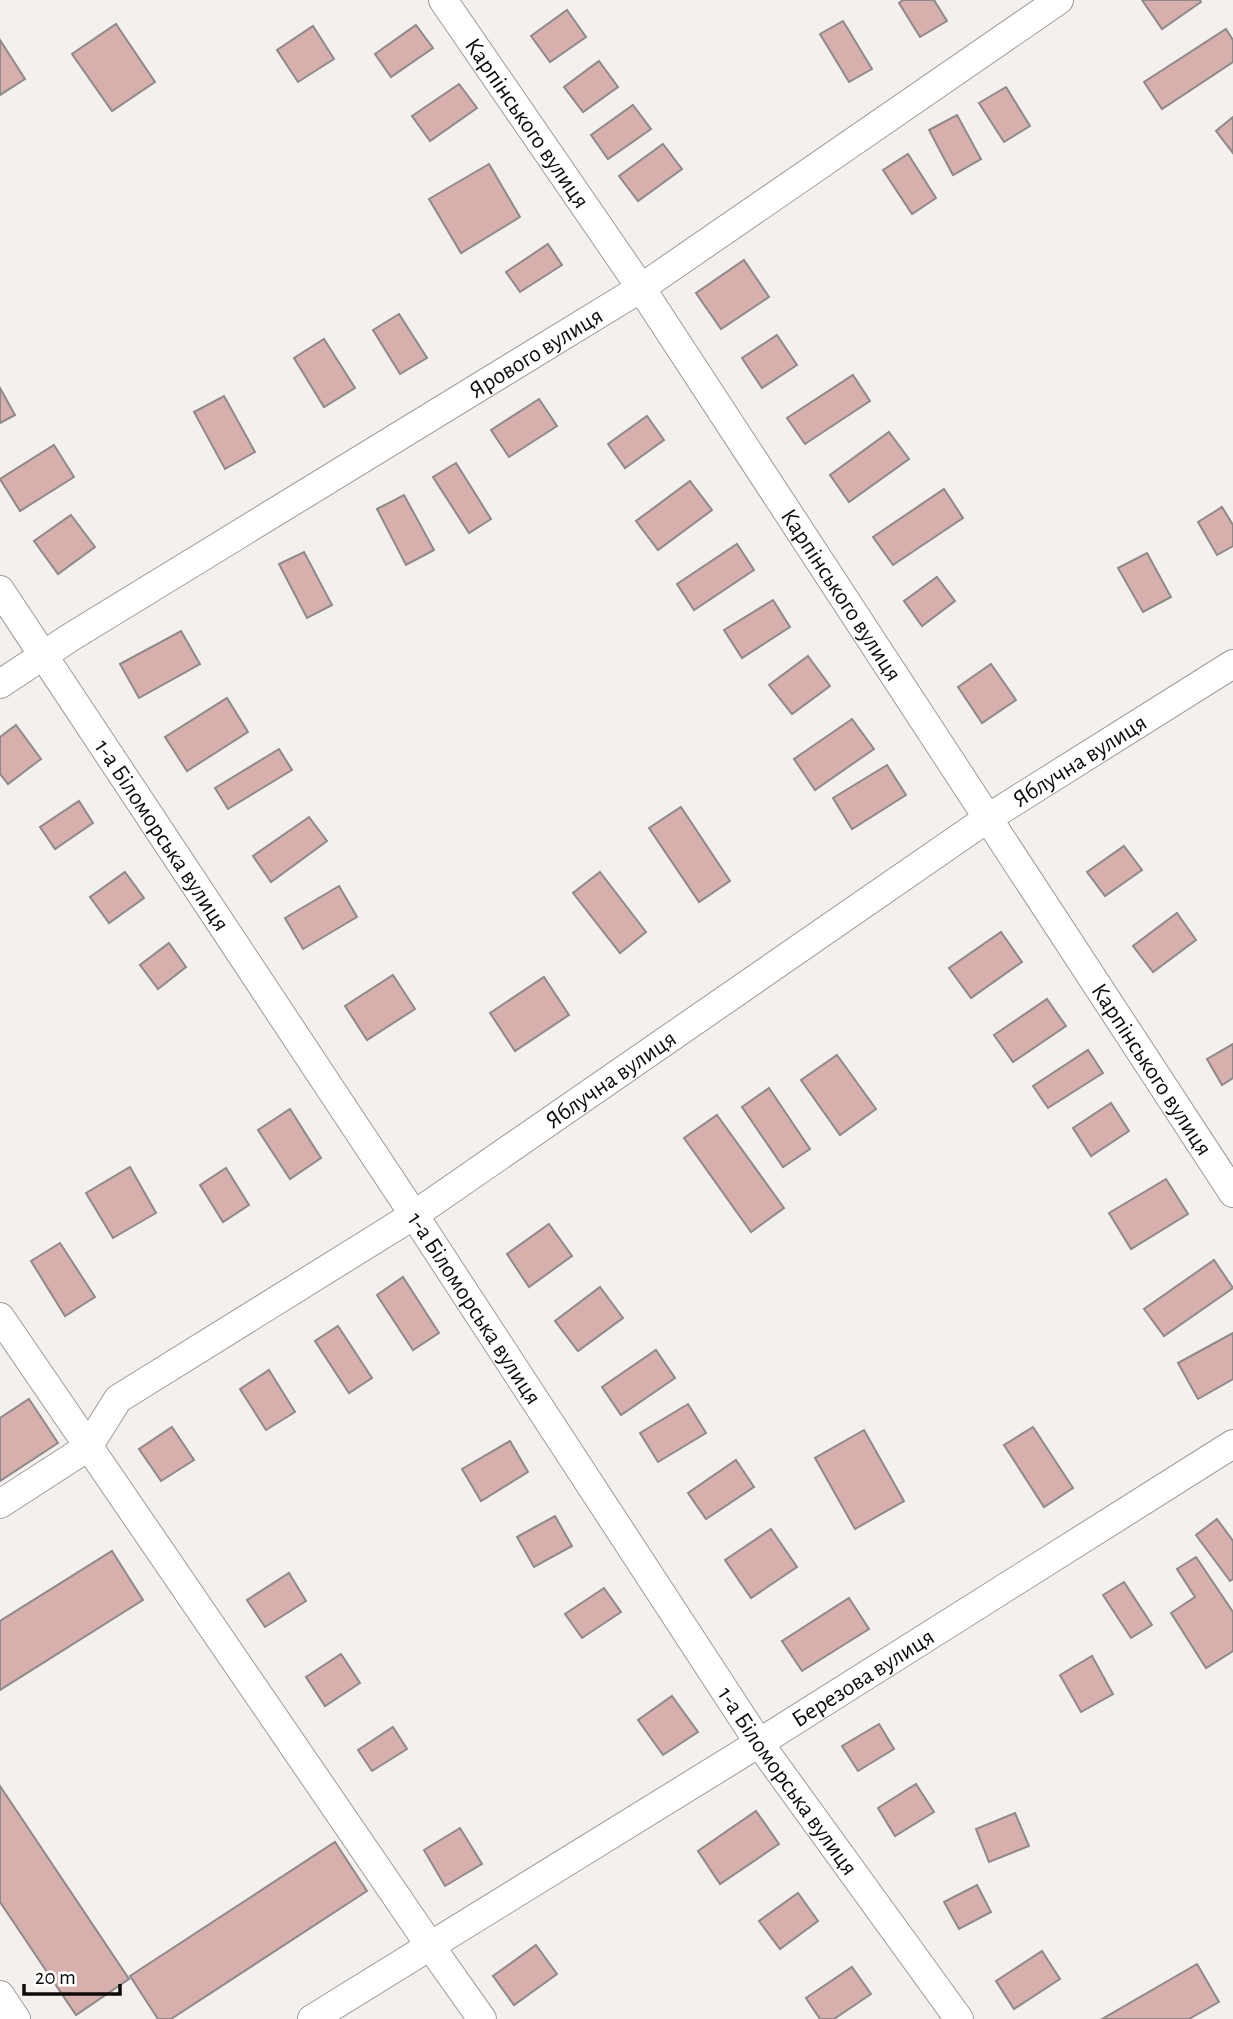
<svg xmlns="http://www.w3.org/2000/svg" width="1233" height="2019" font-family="'Alegreya Sans',sans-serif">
<rect width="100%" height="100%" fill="#f4f0ee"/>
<g fill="#d7afac" stroke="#8e8a8a" stroke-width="2">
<polygon points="903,0 934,0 947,21 920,37 899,3"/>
<polygon points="1142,0 1200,0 1201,2 1162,29"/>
<polygon points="567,10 586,37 550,62 531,36"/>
<polygon points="843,21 872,69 849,82 820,34"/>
<polygon points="116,24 155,82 112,111 72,54"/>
<polygon points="416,25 433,48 391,77 375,54"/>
<polygon points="313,26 334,59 298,82 277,50"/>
<polygon points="1226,29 1233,40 1233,62 1162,109 1144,82"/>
<polygon points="0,40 25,79 0,95"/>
<polygon points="599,61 618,87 583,112 564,87"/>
<polygon points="459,84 477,108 430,141 412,116"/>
<polygon points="1006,87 1030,126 1004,142 979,103"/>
<polygon points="633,105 651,129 608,159 591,135"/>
<polygon points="957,115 981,159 953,175 929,130"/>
<polygon points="1233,117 1233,153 1216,131"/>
<polygon points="663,144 682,169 638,201 619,176"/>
<polygon points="908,154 936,198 912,214 883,170"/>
<polygon points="489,164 520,217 461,253 429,199"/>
<polygon points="548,244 562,265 520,292 506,272"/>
<polygon points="744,260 769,297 721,329 696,293"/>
<polygon points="399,314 427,358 400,374 373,330"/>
<polygon points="777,335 797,365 762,388 742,358"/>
<polygon points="324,339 355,388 324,407 294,358"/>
<polygon points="853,375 870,401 805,444 787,418"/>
<polygon points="0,388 15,415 0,423"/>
<polygon points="224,396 255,452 225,469 194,412"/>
<polygon points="539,399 557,426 509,457 491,430"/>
<polygon points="647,416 664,440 625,468 608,444"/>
<polygon points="889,432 909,459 849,502 830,475"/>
<polygon points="54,445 74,477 20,511 0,479"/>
<polygon points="456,463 491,519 469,533 433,477"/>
<polygon points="690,481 712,510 658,550 636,521"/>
<polygon points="944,489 963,518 893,565 873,537"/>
<polygon points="404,495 434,550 406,565 377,509"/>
<polygon points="1222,507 1233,525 1233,546 1217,555 1198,522"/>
<polygon points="71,515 95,547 58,574 34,541"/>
<polygon points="737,544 754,570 694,610 677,584"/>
<polygon points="304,552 332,605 307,618 279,564"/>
<polygon points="1147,553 1171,597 1143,612 1118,568"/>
<polygon points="937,577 955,601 922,626 904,601"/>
<polygon points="773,600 790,627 742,658 724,630"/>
<polygon points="181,631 200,664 139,698 120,664"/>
<polygon points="808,656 830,686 792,714 769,685"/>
<polygon points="991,664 1016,700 982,723 958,687"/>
<polygon points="227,698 248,732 187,771 165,737"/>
<polygon points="852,719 874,749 815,790 794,759"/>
<polygon points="16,725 41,759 8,784 0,774 0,737"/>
<polygon points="279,749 292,770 228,809 215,788"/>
<polygon points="887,765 906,795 852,829 833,798"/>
<polygon points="79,801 93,823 55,849 40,827"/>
<polygon points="681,807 730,881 699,902 649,828"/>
<polygon points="309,817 327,841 271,882 253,856"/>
<polygon points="1124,846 1142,870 1105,896 1087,872"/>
<polygon points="125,872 144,898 109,923 90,897"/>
<polygon points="600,872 646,932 620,953 573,893"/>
<polygon points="339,886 357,917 303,949 285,918"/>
<polygon points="1177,913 1196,940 1153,972 1133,946"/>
<polygon points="1001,932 1022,962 971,998 949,968"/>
<polygon points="169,943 186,967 158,989 140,965"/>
<polygon points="393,975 415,1009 367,1040 345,1006"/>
<polygon points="544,977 569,1015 515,1051 490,1013"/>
<polygon points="1047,999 1066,1026 1013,1062 994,1035"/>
<polygon points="1233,1044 1233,1078 1222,1085 1207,1059"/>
<polygon points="1088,1050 1103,1073 1048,1108 1033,1086"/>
<polygon points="837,1055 876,1109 840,1135 801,1080"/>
<polygon points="769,1088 810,1149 783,1167 742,1107"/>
<polygon points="1111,1103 1129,1131 1091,1156 1073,1128"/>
<polygon points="290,1109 321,1158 290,1179 258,1130"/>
<polygon points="717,1115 784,1208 751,1232 684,1138"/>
<polygon points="130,1167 156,1213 113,1238 86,1193"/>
<polygon points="226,1168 249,1205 223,1222 200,1185"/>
<polygon points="1166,1179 1188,1214 1131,1249 1109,1213"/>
<polygon points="549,1224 572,1256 529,1287 507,1254"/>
<polygon points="60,1243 95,1297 65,1316 31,1261"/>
<polygon points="1214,1260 1233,1288 1164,1336 1144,1309"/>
<polygon points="403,1277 439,1333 413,1350 377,1295"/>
<polygon points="600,1287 623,1318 578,1351 555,1321"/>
<polygon points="338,1326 372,1378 349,1393 315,1341"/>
<polygon points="1233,1333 1233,1379 1198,1399 1178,1363"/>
<polygon points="656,1350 675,1378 621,1415 602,1387"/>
<polygon points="269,1370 295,1412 266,1430 240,1389"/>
<polygon points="29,1399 58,1443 0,1481 0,1418"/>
<polygon points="688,1404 706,1433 658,1462 640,1433"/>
<polygon points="172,1427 194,1460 161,1481 139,1449"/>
<polygon points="1033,1427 1073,1488 1044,1507 1004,1445"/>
<polygon points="864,1430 904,1501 855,1529 815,1458"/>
<polygon points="510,1441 528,1472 481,1501 462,1469"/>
<polygon points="736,1460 754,1487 706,1519 688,1493"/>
<polygon points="555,1516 572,1546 534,1567 517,1537"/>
<polygon points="1217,1519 1233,1541 1233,1579 1230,1581 1196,1535"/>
<polygon points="771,1529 797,1567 751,1598 725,1560"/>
<polygon points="112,1551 143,1600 0,1690 0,1621"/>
<polygon points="1196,1557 1233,1612 1233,1651 1206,1668 1171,1613 1195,1597 1177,1569"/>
<polygon points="289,1573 306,1601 265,1627 247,1600"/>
<polygon points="1124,1582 1152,1625 1131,1638 1103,1595"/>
<polygon points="604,1588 621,1612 582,1638 565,1614"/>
<polygon points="849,1598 869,1629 802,1671 782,1641"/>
<polygon points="341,1654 360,1683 325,1706 306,1677"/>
<polygon points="1092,1656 1113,1694 1081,1712 1060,1675"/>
<polygon points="672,1696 698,1732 663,1755 638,1720"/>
<polygon points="879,1724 894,1749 858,1771 842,1746"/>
<polygon points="393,1727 407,1749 372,1771 358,1750"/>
<polygon points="916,1784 934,1812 895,1836 878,1808"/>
<polygon points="0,1786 129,1979 76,2015 0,1902"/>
<polygon points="756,1811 779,1844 720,1884 698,1851"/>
<polygon points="1015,1813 1029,1846 989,1862 976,1829"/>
<polygon points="460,1828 482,1864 445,1886 424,1850"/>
<polygon points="335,1842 367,1891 171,2019 158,2019 130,1976"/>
<polygon points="977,1885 991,1912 959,1929 944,1902"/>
<polygon points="798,1893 818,1921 780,1949 759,1921"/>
<polygon points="536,1945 557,1974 514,2005 493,1976"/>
<polygon points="1042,1951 1060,1979 1014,2009 996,1981"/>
<polygon points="1197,1964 1219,2002 1189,2019 1102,2019"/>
<polygon points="852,1967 871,1994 834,2019 820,2019 806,1998"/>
</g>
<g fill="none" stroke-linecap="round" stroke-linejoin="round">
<g stroke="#9d9a97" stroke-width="30">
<g id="street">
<path id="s1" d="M443,0L641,288L1233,1193"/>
<path id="s2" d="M0,590L414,1215L759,1743L959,2019"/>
<path id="s3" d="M0,684L71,637L641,288L1059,0"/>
<polyline points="0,1317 431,1947 482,2019"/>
<path id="s4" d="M0,1504L88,1447L118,1399L414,1215L988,818L1233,664"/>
<polyline points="0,1995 16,2019"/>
<path id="s5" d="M312,2019L759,1743L1233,1444"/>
</g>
</g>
<use href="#street" stroke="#fff" stroke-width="28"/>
</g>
<g text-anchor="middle" stroke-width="6" stroke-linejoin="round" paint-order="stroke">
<g font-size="24" fill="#0d0c0b" stroke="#fffefe">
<text dy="8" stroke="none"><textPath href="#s1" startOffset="149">Карпінського вулиця</textPath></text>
<text dy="8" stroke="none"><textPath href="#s3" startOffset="630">Ярового вулиця</textPath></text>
<text dy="8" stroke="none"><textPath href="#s1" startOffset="716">Карпінського вулиця</textPath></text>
<text dy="8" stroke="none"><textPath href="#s4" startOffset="1316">Яблучна вулиця</textPath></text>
<text dy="8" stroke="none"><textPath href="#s2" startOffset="294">1-а Біломорська вулиця</textPath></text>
<text dy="8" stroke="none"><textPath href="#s1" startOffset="1283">Карпінського вулиця</textPath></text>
<text dy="8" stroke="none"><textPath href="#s4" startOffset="749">Яблучна вулиця</textPath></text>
<text dy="8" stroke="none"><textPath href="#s2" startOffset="861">1-а Біломорська вулиця</textPath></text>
<text dy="8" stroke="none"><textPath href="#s5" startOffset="648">Березова вулиця</textPath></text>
<text dy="8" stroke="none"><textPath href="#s2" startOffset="1428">1-а Біломорська вулиця</textPath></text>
</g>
</g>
<path d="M24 1984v10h96v-10" fill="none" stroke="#0d0c0b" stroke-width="3.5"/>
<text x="35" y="1984" font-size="21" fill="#0d0c0b" stroke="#fffefe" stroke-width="5" paint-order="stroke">20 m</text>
</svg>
